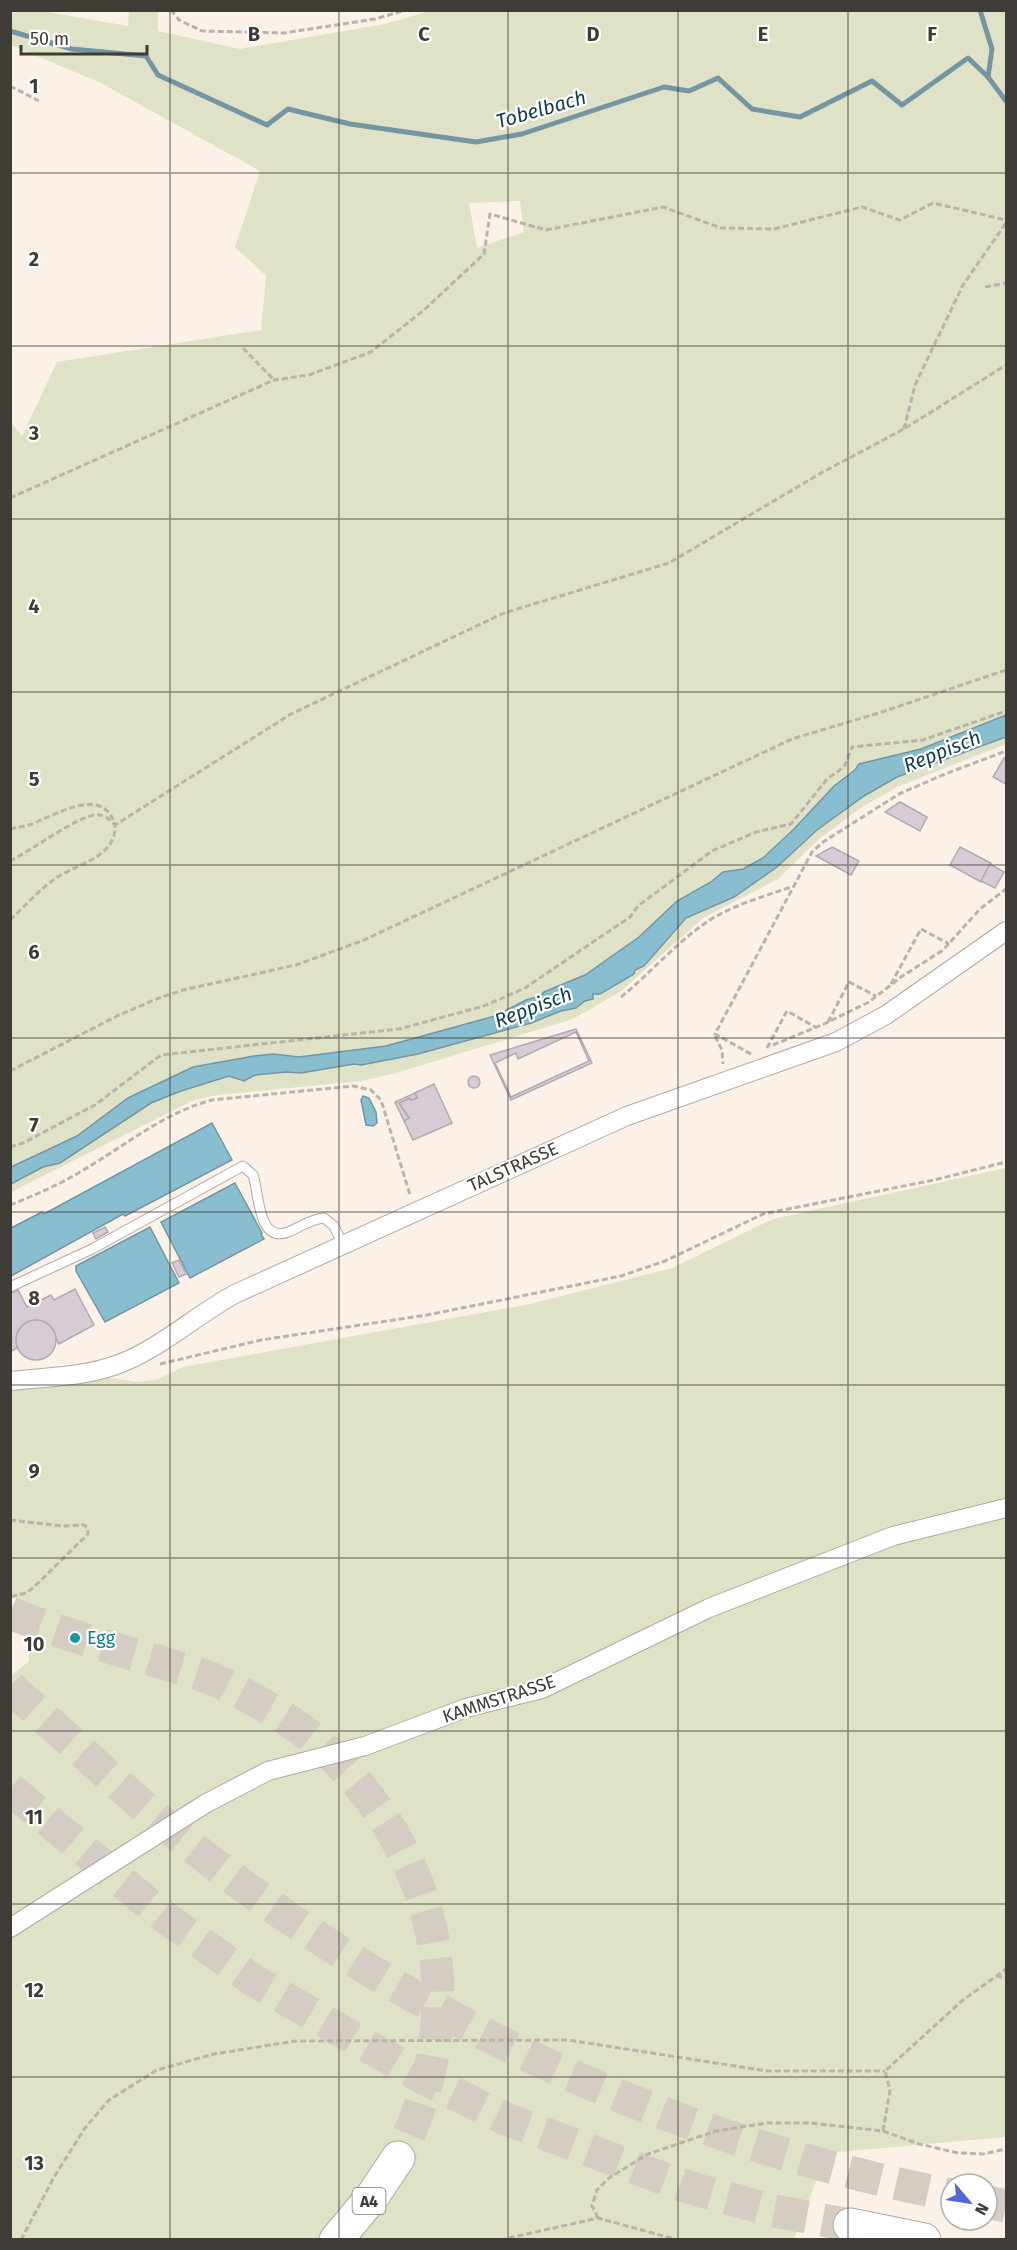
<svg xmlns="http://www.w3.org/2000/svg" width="1017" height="2250" font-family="'Fira Sans',sans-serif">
<rect width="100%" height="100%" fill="#fbf1e7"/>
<g fill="#dfe2c6" fill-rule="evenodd">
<path d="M11,11H42L128,26L129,11H158V31L240,49L385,24L430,11H1006V744L897,787L862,807L818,840L778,879L703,918L620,992L573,1019L396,1073L361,1081L218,1095L194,1100L11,1192L10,421L22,436L57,362L261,330L266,276L235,247L260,171L101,83L11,45ZM520,201L524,232L477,248L469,203Z"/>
<polygon points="1006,1168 1006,2137 827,2153 794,2239 11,2239 10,1677 29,1661 28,1608 11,1594 11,1389 104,1377 138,1382 159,1379 183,1367 530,1304 672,1268 773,1219"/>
</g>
<g fill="#89bed0" stroke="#7397a2" stroke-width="1.5">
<polygon points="1006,715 1006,737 897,777 864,796 817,830 777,867 734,897 686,918 644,966 635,970 634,974 600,994 593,994 593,999 585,1001 576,1008 561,1011 531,1023 418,1054 361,1065 354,1064 301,1073 286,1072 255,1075 244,1081 229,1076 181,1091 151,1103 60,1163 43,1167 11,1184 11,1167 77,1136 128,1098 193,1067 254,1056 273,1054 299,1057 386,1046 495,1016 526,1000 540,996 544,992 585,975 639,937 677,901 711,882 723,872 743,869 763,858 794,829 834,786 855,770 859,764 921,749"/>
<polygon points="363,1096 369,1098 376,1112 377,1123 373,1126 366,1125 361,1100"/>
<polygon points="212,1123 232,1160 125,1216 123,1214 11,1276 11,1228 42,1212 44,1214"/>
<polygon points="235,1183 262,1233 261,1234 264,1239 190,1278 161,1222"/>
<polygon points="150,1227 179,1283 105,1322 76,1271 76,1266"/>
</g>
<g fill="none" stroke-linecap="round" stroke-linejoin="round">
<g stroke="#7397a2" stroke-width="5">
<polyline points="980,10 992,49 988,77"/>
<polyline points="10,31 72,49 146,56 158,75 267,125 288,109 350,124 476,142 522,134 664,87 689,91 718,78 752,109 800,117 872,81 902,105 968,58 988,77 1006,101"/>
</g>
</g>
<g fill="#d7ccd5" stroke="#b3a9b2" stroke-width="1.5" fill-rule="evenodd">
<polygon points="1004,758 1006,759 1006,784 993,777"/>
<polygon points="900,802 927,817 920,831 885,812"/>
<polygon points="832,847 859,861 851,875 816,856"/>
<polygon points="960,847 991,863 981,882 950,865"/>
<polygon points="990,864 1004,872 995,888 981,881"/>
<path d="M576,1029L592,1063L511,1100L490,1055ZM576,1032L589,1061L511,1097L495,1063L516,1053L518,1059Z"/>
<circle cx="474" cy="1082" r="6"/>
<polygon points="434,1084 452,1123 413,1140 404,1121 409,1118 399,1103 410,1098 411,1100 417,1098 415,1093"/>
<polygon points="415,1093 417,1098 411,1100 410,1098 399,1103 409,1118 404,1121 395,1102"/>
<polygon points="105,1227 108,1232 96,1239 93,1233"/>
<polygon points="179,1260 186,1274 179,1277 172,1263"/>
<polygon points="75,1289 94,1325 59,1344 48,1324 40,1321 29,1322 21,1328 17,1334 17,1348 10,1352 10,1294 18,1290 27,1307 51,1295 54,1300"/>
<circle cx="36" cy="1340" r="20"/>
</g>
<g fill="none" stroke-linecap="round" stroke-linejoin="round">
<g stroke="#d5cdc4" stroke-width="33" stroke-dasharray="33 16" stroke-linecap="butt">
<path d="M10,1613C57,1632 105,1646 153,1660C175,1667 200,1673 222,1683C257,1701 295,1721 325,1749C443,1860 471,2013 398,2158"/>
<path d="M10,1687C78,1747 144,1811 217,1866C432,2030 685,2143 951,2195"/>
<polyline points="10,1789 166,1918 253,1980 425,2079 506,2119 681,2185 774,2211 850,2225"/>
<polyline points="987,2202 1006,2206"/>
</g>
<g stroke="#b2a99f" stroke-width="11">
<path id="lane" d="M10,1287L92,1249L243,1166L253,1175C259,1190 257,1244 288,1232C301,1227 310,1219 324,1218L334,1226L343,1245"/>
</g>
<g stroke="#b2a99f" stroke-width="20">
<g id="street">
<path d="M10,1381C45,1377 83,1377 116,1365C157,1351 196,1315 235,1294L627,1116L836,1042L886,1015L1006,931"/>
<polyline points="10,1928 205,1804 268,1771 365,1746 466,1708 542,1689 709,1608 893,1536 1006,1508"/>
</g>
</g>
<g stroke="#b2a99f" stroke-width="35">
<g id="highway">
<polyline points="850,2225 924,2240"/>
<polyline points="336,2240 372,2197 398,2158"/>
</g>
</g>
<g stroke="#bbb3ab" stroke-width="3" stroke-dasharray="6 3" stroke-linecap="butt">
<polyline points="171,10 179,20 202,31 284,33 375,19 406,10"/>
<polyline points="10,86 39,101"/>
<polyline points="985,287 1006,283"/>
<polyline points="243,348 274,380"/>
<polyline points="904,429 915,385 963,285 1006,223"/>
<polyline points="10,498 274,380 309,375 371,352 424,310 484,254 490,214 546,230 663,207 721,228 774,229 862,207 900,220 933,203 1006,220"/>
<path d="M10,829C17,827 23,827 29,825C53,817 103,783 115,825L291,714L504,613L669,563L821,473L904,429L1006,365"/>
<path d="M10,861C29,852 78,816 95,815C103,814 110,819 115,825C117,859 73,864 52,881C37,892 24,907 10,920"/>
<polyline points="891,984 921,929 949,944"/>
<path d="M621,997C652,972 679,939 713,918C737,904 765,896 791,887"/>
<polyline points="828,1022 849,982 876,996"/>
<polyline points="715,1036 722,1050 723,1064"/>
<polyline points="773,1045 824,1024 869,1002 901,977 943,950 980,909 1006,889"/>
<polyline points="767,1048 787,1011 817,1028"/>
<polyline points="751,1054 715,1034 812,852 823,842 899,794 945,774 1006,751"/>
<polyline points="10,1071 119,1015 159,998 183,990 296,965 364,940 792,739 882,712 1006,670"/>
<polyline points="10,1147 23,1143 95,1105 161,1055 399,1029 484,1006 525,988 630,917 638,906 712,851 756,832 791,824 827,779 844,767 852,747 923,740 1006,711"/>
<path d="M10,1205C38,1194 65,1182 90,1166C130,1142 166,1112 212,1100L353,1086L371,1090L381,1100L410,1195"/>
<polyline points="160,1364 261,1340 427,1315 621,1276 665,1261 763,1214 934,1180 1006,1162"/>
<polyline points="10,1520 63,1526 84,1525 88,1529 88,1534 34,1587 26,1593 10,1597"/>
<polyline points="996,1976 1006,1978"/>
<polyline points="883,2131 890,2090 885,2071 963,2000 1006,1969"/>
<polyline points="598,2218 592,2206 597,2190 609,2178 648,2154 716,2131 767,2123 810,2123 883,2131 919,2144 958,2153 983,2154 1006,2149"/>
<polyline points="21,2240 54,2177 85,2128 109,2100 157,2070 214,2054 296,2041 568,2040 767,2071 885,2071"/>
<polyline points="500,2240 598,2218 678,2240"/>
</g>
<use href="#lane" stroke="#fff" stroke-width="9"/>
<use href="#street" stroke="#fff" stroke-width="18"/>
<use href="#highway" stroke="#fff" stroke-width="33"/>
</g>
<path fill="none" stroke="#3f3b37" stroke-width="1.5" stroke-opacity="0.55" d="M170,10V2240M339,10V2240M508,10V2240M678,10V2240M848,10V2240M10,173H1006M10,346H1006M10,519H1006M10,692H1006M10,865H1006M10,1038H1006M10,1212H1006M10,1385H1006M10,1558H1006M10,1731H1006M10,1904H1006M10,2077H1006"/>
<circle fill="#0f9aa8" stroke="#fff" stroke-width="2" cx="75" cy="1638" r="6"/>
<g text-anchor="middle" stroke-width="4.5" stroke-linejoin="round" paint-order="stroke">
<rect fill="#fff" stroke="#797673" stroke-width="1.5" x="352.5" y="2188" width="33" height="26" rx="4.5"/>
<g font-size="16" font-weight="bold" fill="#3f3b37">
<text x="369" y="2207">A4</text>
</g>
<g font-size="18" fill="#3f3b37" stroke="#fff">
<text transform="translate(513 1167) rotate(-24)" y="6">TALSTRASSE</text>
<text transform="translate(499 1699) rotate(-18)" y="6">KAMMSTRASSE</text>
</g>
<g font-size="18" fill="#0d838f" stroke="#fff" text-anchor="start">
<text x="87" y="1644">Egg</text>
</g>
<g font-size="20" font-style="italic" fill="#0f3e4c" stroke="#fff">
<text transform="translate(541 109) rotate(-16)" y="7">Tobelbach</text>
<text transform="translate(942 751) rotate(-22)" y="7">Reppisch</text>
<text transform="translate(533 1007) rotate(-21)" y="7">Reppisch</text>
</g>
</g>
<g font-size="20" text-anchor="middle" font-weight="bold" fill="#3f3b37" stroke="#fff" stroke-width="4.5" stroke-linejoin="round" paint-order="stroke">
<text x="254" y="41">B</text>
<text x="424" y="41">C</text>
<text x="593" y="41">D</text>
<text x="763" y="41">E</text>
<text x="932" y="41">F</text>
<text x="34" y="93">1</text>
<text x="34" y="266">2</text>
<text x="34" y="440">3</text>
<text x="34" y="613">4</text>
<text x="34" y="786">5</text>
<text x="34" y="959">6</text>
<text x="34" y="1132">7</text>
<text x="34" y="1305">8</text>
<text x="34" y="1478">9</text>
<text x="34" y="1651">10</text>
<text x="34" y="1824">11</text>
<text x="34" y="1997">12</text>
<text x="34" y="2170">13</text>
</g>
<rect width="1017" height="2250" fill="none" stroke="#3f3b37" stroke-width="24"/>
<g transform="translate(969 2202) rotate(119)"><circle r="28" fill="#ffffff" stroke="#b2b1af" stroke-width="1.5"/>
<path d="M0-4.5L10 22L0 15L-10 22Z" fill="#5565db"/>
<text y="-9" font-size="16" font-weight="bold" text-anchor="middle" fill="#3f3b37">N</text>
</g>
<path d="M21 45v9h126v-9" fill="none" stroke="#3f3b37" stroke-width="3"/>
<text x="30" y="45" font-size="18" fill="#3f3b37" stroke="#ffffff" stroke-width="4.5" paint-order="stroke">50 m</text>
</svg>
